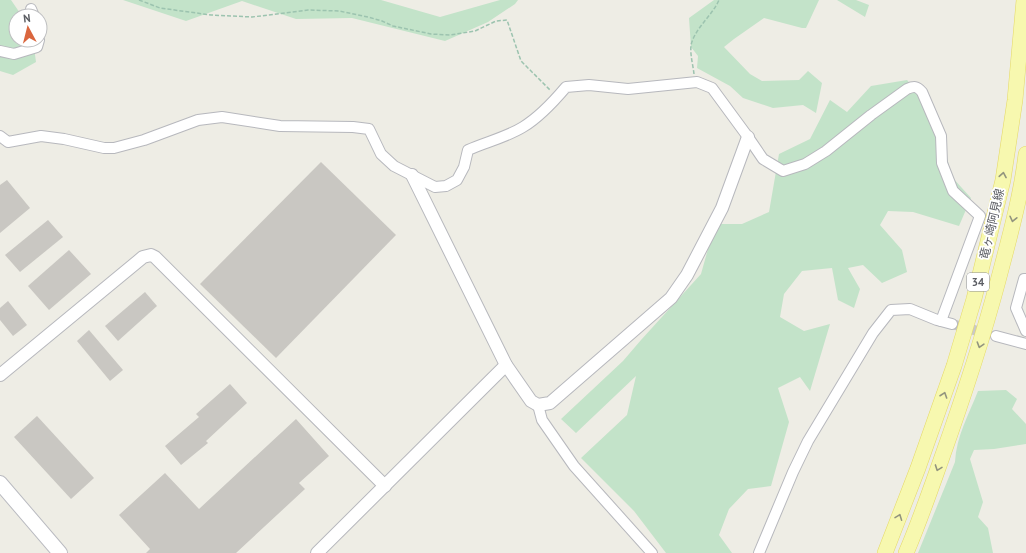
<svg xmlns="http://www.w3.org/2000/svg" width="1026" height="553" font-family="'PT Sans','Noto Sans JP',sans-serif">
<rect width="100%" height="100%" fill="#eeede5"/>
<g fill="#c3e3c9">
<polygon points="0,0 11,0 22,16 16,16 16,40 33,40 36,62 13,75 0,71"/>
<polygon points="123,0 381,0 440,17 500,0 518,0 515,4 488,22 445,41 352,18 296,19 242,1 186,21"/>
<polygon points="714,0 819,0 806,28 802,28 764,18 734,39 724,47 750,74 762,81 799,80 808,71 822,83 816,113 803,105 773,108 743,98 730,86 697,68 698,56 691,47 689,18"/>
<polygon points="837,0 856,0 869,5 865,17"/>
<polygon points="907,80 934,109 952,177 971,198 959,226 913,212 888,211 880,225 902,250 907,272 882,283 863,265 848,268 860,289 854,308 838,300 832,268 802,271 784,294 780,317 804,331 830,324 810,391 800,377 778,388 789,422 771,486 748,489 729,509 719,535 732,553 666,553 634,511 581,458 627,415 636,376 576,433 561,419 623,361 641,340 701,274 715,224 742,224 769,212 779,154 810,139 830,100 847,112 871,86"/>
<path d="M1006,390L1017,399L1012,409L1026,424V444L994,449L974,450L970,459L983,502L978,517L988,528L993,553H918L955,462C956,437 969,414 978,391Z"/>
</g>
<g fill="#c9c7c2">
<polygon points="321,162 396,235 276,358 200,284"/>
<polygon points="7,180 30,208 0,233 0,185"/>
<polygon points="48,220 63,237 20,272 5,255"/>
<polygon points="69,250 91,274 49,310 28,286"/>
<polygon points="145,292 157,306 118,341 105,326"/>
<polygon points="8,301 27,325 13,336 0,320 0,308"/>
<polygon points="89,330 123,370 110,381 77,341"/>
<polygon points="230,384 247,403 206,441 208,443 181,465 165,446 199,417 196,414"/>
<polygon points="37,416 94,478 71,499 14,437"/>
<polygon points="296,419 329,456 299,483 305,489 236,553 146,553 150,549 119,515 165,473 199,509"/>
</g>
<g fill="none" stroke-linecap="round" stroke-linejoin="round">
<polyline stroke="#cac9c5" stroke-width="10" stroke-dasharray="10 5" stroke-linecap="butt" points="952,324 996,336"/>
<g stroke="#b7b8bd" stroke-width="12">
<g id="minor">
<polyline points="31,9 34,16"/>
<polyline points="0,51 14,54 37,47 39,40"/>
<path d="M0,136L8,142L41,136L64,139L104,148H114L144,140L198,120L222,117L280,126L353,127L369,129L381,154L394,166L435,187L446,186L457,180L464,167L468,150C486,142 507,137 523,127C538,118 555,100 566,87L589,85L628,89L697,82L712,88L748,137L763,159L783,171L805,164L826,151L871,115L907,89C914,86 917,86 922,92L941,136L942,163L953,191L980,216L941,321"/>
<polyline points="1026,279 1024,279 1016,308 1026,331"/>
<polyline points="996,336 1026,344"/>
<polyline points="538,405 542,420 574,466 652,553"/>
<polyline points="759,553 793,472 808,441 873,333 891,310 910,309 937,320 952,324"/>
</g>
</g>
<g stroke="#b7b8bd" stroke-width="14">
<g id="tertiary">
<polyline points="412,175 506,365 531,401 538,405 550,403 671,298 687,275 722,208 748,137"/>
<polyline points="0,375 143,257 151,255 155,257 385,486"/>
<polyline points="317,553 506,365"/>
</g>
</g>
<g stroke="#babbc1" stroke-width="16">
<polyline id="secondary" points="0,483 60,553"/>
</g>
<g stroke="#e5d966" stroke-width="16">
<g id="primary">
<polyline points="885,553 918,468 954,366 974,299 1003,180 1015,100 1024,0"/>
<path d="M906,553C919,523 930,491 941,460C962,401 982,341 998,281C1009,239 1021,197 1026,154"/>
</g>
</g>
<g stroke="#9cc3af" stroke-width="1.5" stroke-dasharray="4 2" stroke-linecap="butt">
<polyline points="139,0 160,8 211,15 252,17 308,10 339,11 368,17 382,21 393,26 431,34 450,35 475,31 496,21 507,20 521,61 551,91"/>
<path d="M694,74C693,65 690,55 691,45C695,28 712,16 719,0"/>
</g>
<use href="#minor" stroke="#fff" stroke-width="10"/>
<use href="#tertiary" stroke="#fff" stroke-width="12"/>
<use href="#secondary" stroke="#fff" stroke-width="14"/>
<use href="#primary" stroke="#f7f8af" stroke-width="15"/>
</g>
<defs><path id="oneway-chevron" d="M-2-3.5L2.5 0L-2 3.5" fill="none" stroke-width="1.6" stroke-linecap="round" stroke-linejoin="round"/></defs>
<g stroke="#92947e">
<use href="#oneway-chevron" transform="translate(1003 175) rotate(-80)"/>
<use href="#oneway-chevron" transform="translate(1013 219) rotate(103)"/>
<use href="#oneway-chevron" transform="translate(980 345) rotate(107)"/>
<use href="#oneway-chevron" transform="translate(944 395) rotate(-71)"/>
<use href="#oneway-chevron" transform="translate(938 468) rotate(110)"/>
<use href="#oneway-chevron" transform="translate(899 517) rotate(-69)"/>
</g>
<g text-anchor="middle" stroke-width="3.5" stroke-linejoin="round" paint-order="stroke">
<rect fill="#fff" stroke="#8d8e92" stroke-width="1" x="967" y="273" width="22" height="18" rx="3"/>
<g font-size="11" font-weight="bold" fill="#5c5e64">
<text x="978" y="286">34</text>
</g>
<g font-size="12" fill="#5c5e64" stroke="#fff">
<text transform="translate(992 224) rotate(-77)" y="4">竜ヶ崎阿見線</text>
</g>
</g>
<g transform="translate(28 28) rotate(353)"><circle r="19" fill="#ffffff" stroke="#bebfc1"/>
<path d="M0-3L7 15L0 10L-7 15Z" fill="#da663e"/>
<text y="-6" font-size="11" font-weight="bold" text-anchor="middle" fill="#5c5e64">N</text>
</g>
</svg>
